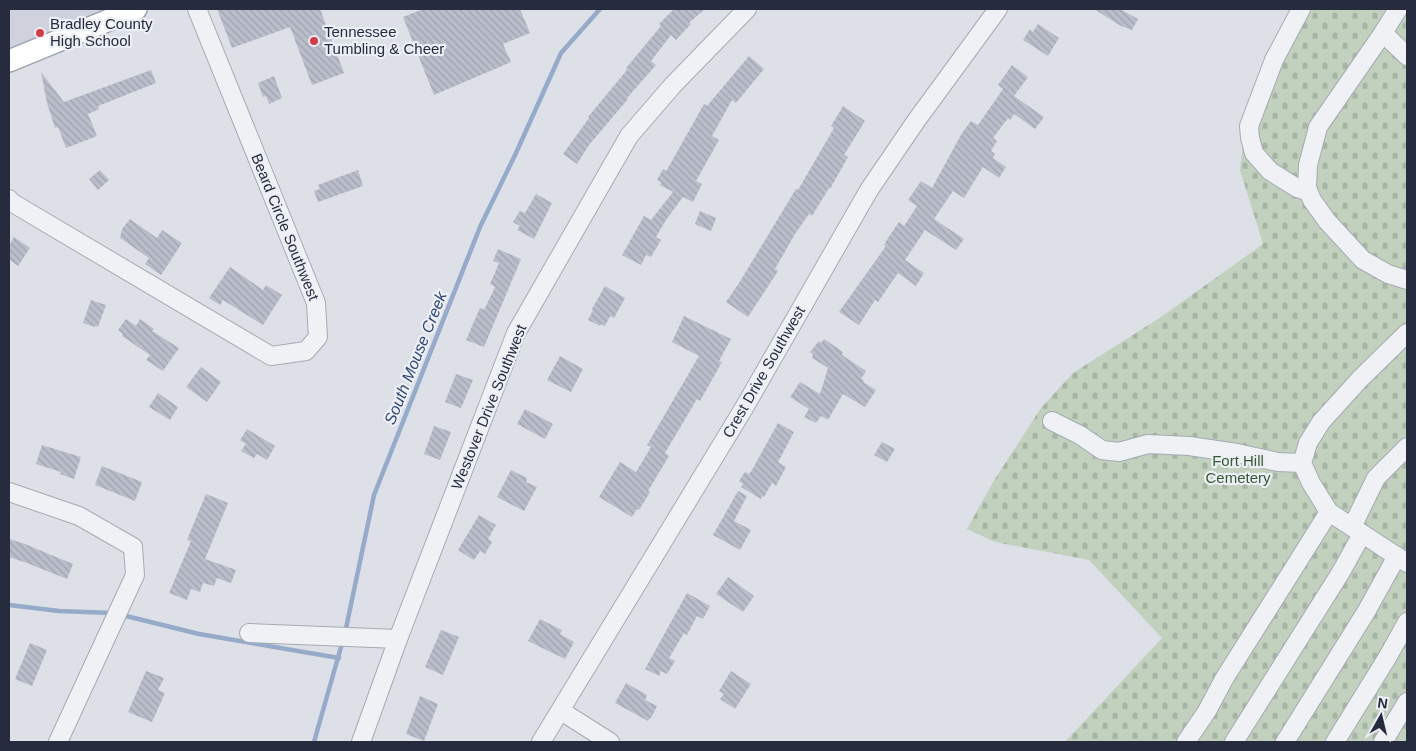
<svg xmlns="http://www.w3.org/2000/svg" width="1416" height="751" font-family="Helvetica,sans-serif">
<defs>
<pattern id="cemetery-stones" width="16" height="16" patternUnits="userSpaceOnUse" patternTransform="scale(1.25)"><rect width="16" height="16" fill="#c1d1be"/><path d="M2 7V4a2 2 0 0 1 4 0v3zM10 15v-3a2 2 0 0 1 4 0v3z" fill="#a6b4a4"/></pattern>
<pattern id="building-back-hatch" width="6" height="6" patternUnits="userSpaceOnUse" patternTransform="scale(1.25)"><rect width="6" height="6" fill="#babeca"/><path d="M-1 5l2 2M0 0l6 6M5-1l2 2" fill="none" stroke="#a0a3af"/></pattern>
</defs>
<rect width="100%" height="100%" fill="#dde0e7"/>
<polygon fill="#cfd2dc" points="9,9 133,9 9,58"/>
<polygon fill="url(#cemetery-stones)" points="1297,9 1407,9 1407,742 1065,742 1162,638 1089,560 995,542 967,529 993,482 1041,408 1073,373 1161,317 1263,244 1240,170 1245,127"/>
<g fill="none" stroke-linecap="round" stroke-linejoin="round">
<g stroke="#96aac9" stroke-width="4.5">
<polyline points="9,605 59,611 112,613"/>
<polyline points="122,615 199,634 339,658"/>
<polyline points="345,633 374,495 480,227 516,153 561,53 600,9"/>
<polyline points="314,742 343,640"/>
</g>
</g>
<g fill="url(#building-back-hatch)">
<polygon points="217,9 320,9 344,73 312,85 290,27 232,48"/>
<polygon points="423,9 520,9 530,33 503,44 511,62 434,95 403,17"/>
<polygon points="674,9 705,9 689,23 691,24 676,40 671,35 651,61 656,65 627,98 628,99 589,145 577,164 563,154 589,118 588,117 627,70 626,68 661,26 659,24"/>
<polygon points="1094,9 1120,9 1138,19 1132,30 1121,26"/>
<polygon points="1038,24 1059,38 1048,56 1023,40 1030,29 1033,32"/>
<polygon points="749,56 764,69 736,103 732,100 712,136 719,140 696,181 702,184 693,202 683,197 666,220 656,237 661,240 651,257 646,255 641,265 622,255 644,216 651,220 673,192 660,185 661,182 657,180 663,169 666,171 668,168 704,104 707,106"/>
<polygon points="1012,65 1028,77 1014,96 1044,117 1035,129 1014,114 1010,120 1008,118 993,138 997,141 991,151 995,154 993,158 1006,167 999,178 983,167 964,198 953,191 934,219 964,239 956,250 925,230 905,260 924,273 916,286 898,273 878,302 875,300 859,325 839,312 886,246 884,245 888,238 899,222 904,226 917,206 908,200 921,181 932,188 962,133 971,121 978,125 1003,89 998,85"/>
<polygon points="151,70 156,83 98,106 99,109 88,114 97,136 66,148 58,127 55,128 47,103 41,72 64,102"/>
<polygon points="274,76 282,98 269,104 266,96 263,97 258,83"/>
<polygon points="843,106 865,121 844,155 848,157 830,189 829,188 812,216 809,214 795,234 775,269 778,271 748,317 726,302 739,283 796,189 798,190 834,128 831,126"/>
<polygon points="100,170 109,180 98,190 89,179"/>
<polygon points="358,170 363,186 318,202 314,191 320,189 318,185"/>
<polygon points="536,194 552,203 534,239 517,230 520,226 513,222 520,211 525,213"/>
<polygon points="700,211 716,218 711,231 695,224"/>
<polygon points="130,219 157,238 162,230 182,243 161,275 145,264 149,258 120,238 122,229"/>
<polygon points="14,237 30,248 18,266 9,259 9,246"/>
<polygon points="498,249 521,259 484,347 466,340 480,308 484,310 495,287 490,284 499,263 493,261"/>
<polygon points="230,267 263,290 266,285 282,295 263,325 223,300 220,305 209,298"/>
<polygon points="605,286 625,298 614,318 610,316 605,326 601,324 600,326 588,320 593,310 592,309"/>
<polygon points="91,300 106,305 98,327 95,326 95,327 83,323"/>
<polygon points="684,316 731,339 719,361 722,362 700,401 697,399 665,453 669,456 648,491 650,492 639,510 637,509 632,517 599,497 620,462 636,472 651,447 647,445 699,356 672,342"/>
<polygon points="126,319 136,326 140,319 154,329 152,331 179,348 163,371 146,360 150,355 122,336 123,334 118,330"/>
<polygon points="824,339 843,352 842,355 866,371 861,379 864,380 863,382 876,390 865,407 843,394 828,420 821,416 816,423 804,417 809,409 790,397 800,382 820,394 828,368 812,358 813,354 810,352 819,341 821,343"/>
<polygon points="560,356 583,369 571,392 547,380"/>
<polygon points="201,367 221,382 207,402 186,387"/>
<polygon points="456,374 473,380 461,408 445,402"/>
<polygon points="158,393 178,407 170,420 149,407"/>
<polygon points="525,409 553,424 545,439 517,424"/>
<polygon points="778,423 794,432 778,462 786,467 776,486 772,483 764,497 762,496 761,499 741,487 743,484 739,481 745,472 749,474 752,470"/>
<polygon points="434,426 451,432 440,460 424,454"/>
<polygon points="247,429 275,446 267,460 257,454 254,458 241,451 246,444 240,440"/>
<polygon points="882,442 895,449 887,462 874,455"/>
<polygon points="42,445 81,457 74,479 60,474 61,472 36,464"/>
<polygon points="102,466 142,482 135,501 95,485"/>
<polygon points="511,470 527,478 526,482 537,487 524,511 497,497"/>
<polygon points="738,491 747,496 734,521 751,530 740,550 713,535"/>
<polygon points="206,494 228,503 205,559 236,570 231,583 217,578 214,586 203,583 200,592 191,589 187,600 169,593 191,541 187,540"/>
<polygon points="479,515 496,525 488,539 492,542 485,554 480,551 474,560 458,550"/>
<polygon points="9,539 25,544 73,564 67,579 27,563 9,557"/>
<polygon points="728,577 754,596 743,612 716,594"/>
<polygon points="687,593 710,606 703,619 697,616 687,635 684,633 669,658 675,661 667,674 661,671 659,676 645,669"/>
<polygon points="540,619 562,630 560,634 574,642 565,659 528,641"/>
<polygon points="441,630 459,637 443,675 425,667"/>
<polygon points="30,643 47,650 32,686 15,679"/>
<polygon points="146,671 164,678 158,690 165,693 152,722 128,712"/>
<polygon points="731,671 751,684 735,709 720,699 724,694 719,691"/>
<polygon points="626,683 647,695 645,700 657,706 651,718 650,718 648,721 615,703"/>
<polygon points="420,696 438,704 424,741 406,734"/>
</g>
<g fill="none" stroke-linecap="round" stroke-linejoin="round">
<g stroke="#a6aab4" stroke-width="20">
<g id="minor">
<polyline points="1301,9 1274,60 1249,126 1250,138 1254,153 1270,171 1297,188 1308,191"/>
<polyline points="1398,9 1383,33 1318,127 1308,165 1307,188 1312,200 1327,221 1363,260 1388,274 1407,280"/>
<polyline points="1383,33 1407,56"/>
<polyline points="9,199 11,202 271,356 306,351 318,337 316,303 197,9"/>
<polyline points="1407,333 1360,379 1321,422 1308,443 1302,463 1311,483 1329,512 1407,563"/>
<polyline points="1052,421 1080,435 1102,450 1119,452 1148,444 1189,446 1237,453 1278,462 1302,463"/>
<polyline points="9,492 79,516 133,547 135,575 58,742"/>
<polyline points="1352,527 1376,478 1407,447"/>
<polyline points="249,633 398,639"/>
<polyline points="561,711 610,742"/>
<polyline points="361,742 398,639 516,333 629,136 673,85 747,9"/>
<polyline points="541,742 744,408 869,190 916,121 998,9"/>
<polyline points="1186,742 1207,711 1224,679 1329,512"/>
<polyline points="1234,742 1341,572 1362,534"/>
<polyline points="1285,742 1366,612 1397,556"/>
<polyline points="1335,742 1387,658 1407,622"/>
<polyline points="1383,742 1407,702"/>
</g>
</g>
<g stroke="#9ca3b3" stroke-width="24">
<polyline id="major" points="9,61 136,9"/>
</g>
<use href="#minor" stroke="#eff1f5" stroke-width="18"/>
<use href="#major" stroke="#fff" stroke-width="21"/>
</g>
<g fill="#d13d44" stroke="#eceff5" stroke-width="2">
<circle cx="40" cy="33" r="5"/>
<circle cx="314" cy="41" r="5"/>
</g>
<g text-anchor="middle" stroke-width="4.5" stroke-linejoin="round" paint-order="stroke">
<g font-size="15" fill="#262c3e" stroke="#eceff5" text-anchor="start">
<text x="50" y="29">Bradley County<tspan x="50" dy="17">High School</tspan></text>
<text x="324" y="37">Tennessee<tspan x="324" dy="17">Tumbling &amp; Cheer</tspan></text>
</g>
<g font-size="15" fill="#262c3e" stroke="#eceff5">
<text transform="translate(285 227) rotate(68)" y="5">Beard Circle Southwest</text>
<text transform="translate(764 372) rotate(-60)" y="5">Crest Drive Southwest</text>
<text transform="translate(489 407) rotate(-68)" y="5">Westover Drive Southwest</text>
</g>
<g font-size="15" fill="#365a33" stroke="#eceff5">
<text x="1238" y="466">Fort Hill<tspan x="1238" dy="17">Cemetery</tspan></text>
</g>
<g font-size="16" font-style="italic" fill="#2f4773" stroke="#eceff5">
<text transform="translate(415 358) rotate(-68)" y="6">South Mouse Creek</text>
</g>
</g>
<rect width="1416" height="751" fill="none" stroke="#262c3e" stroke-width="20"/>
<g transform="translate(1381 716) rotate(8)" stroke="#eceff5" stroke-width="4" paint-order="stroke">
<path d="M0-4L9 19L0 12L-9 19Z" fill="#262c3e"/>
<text y="-8" font-size="14" font-weight="bold" text-anchor="middle" fill="#262c3e">N</text>
</g>
</svg>
